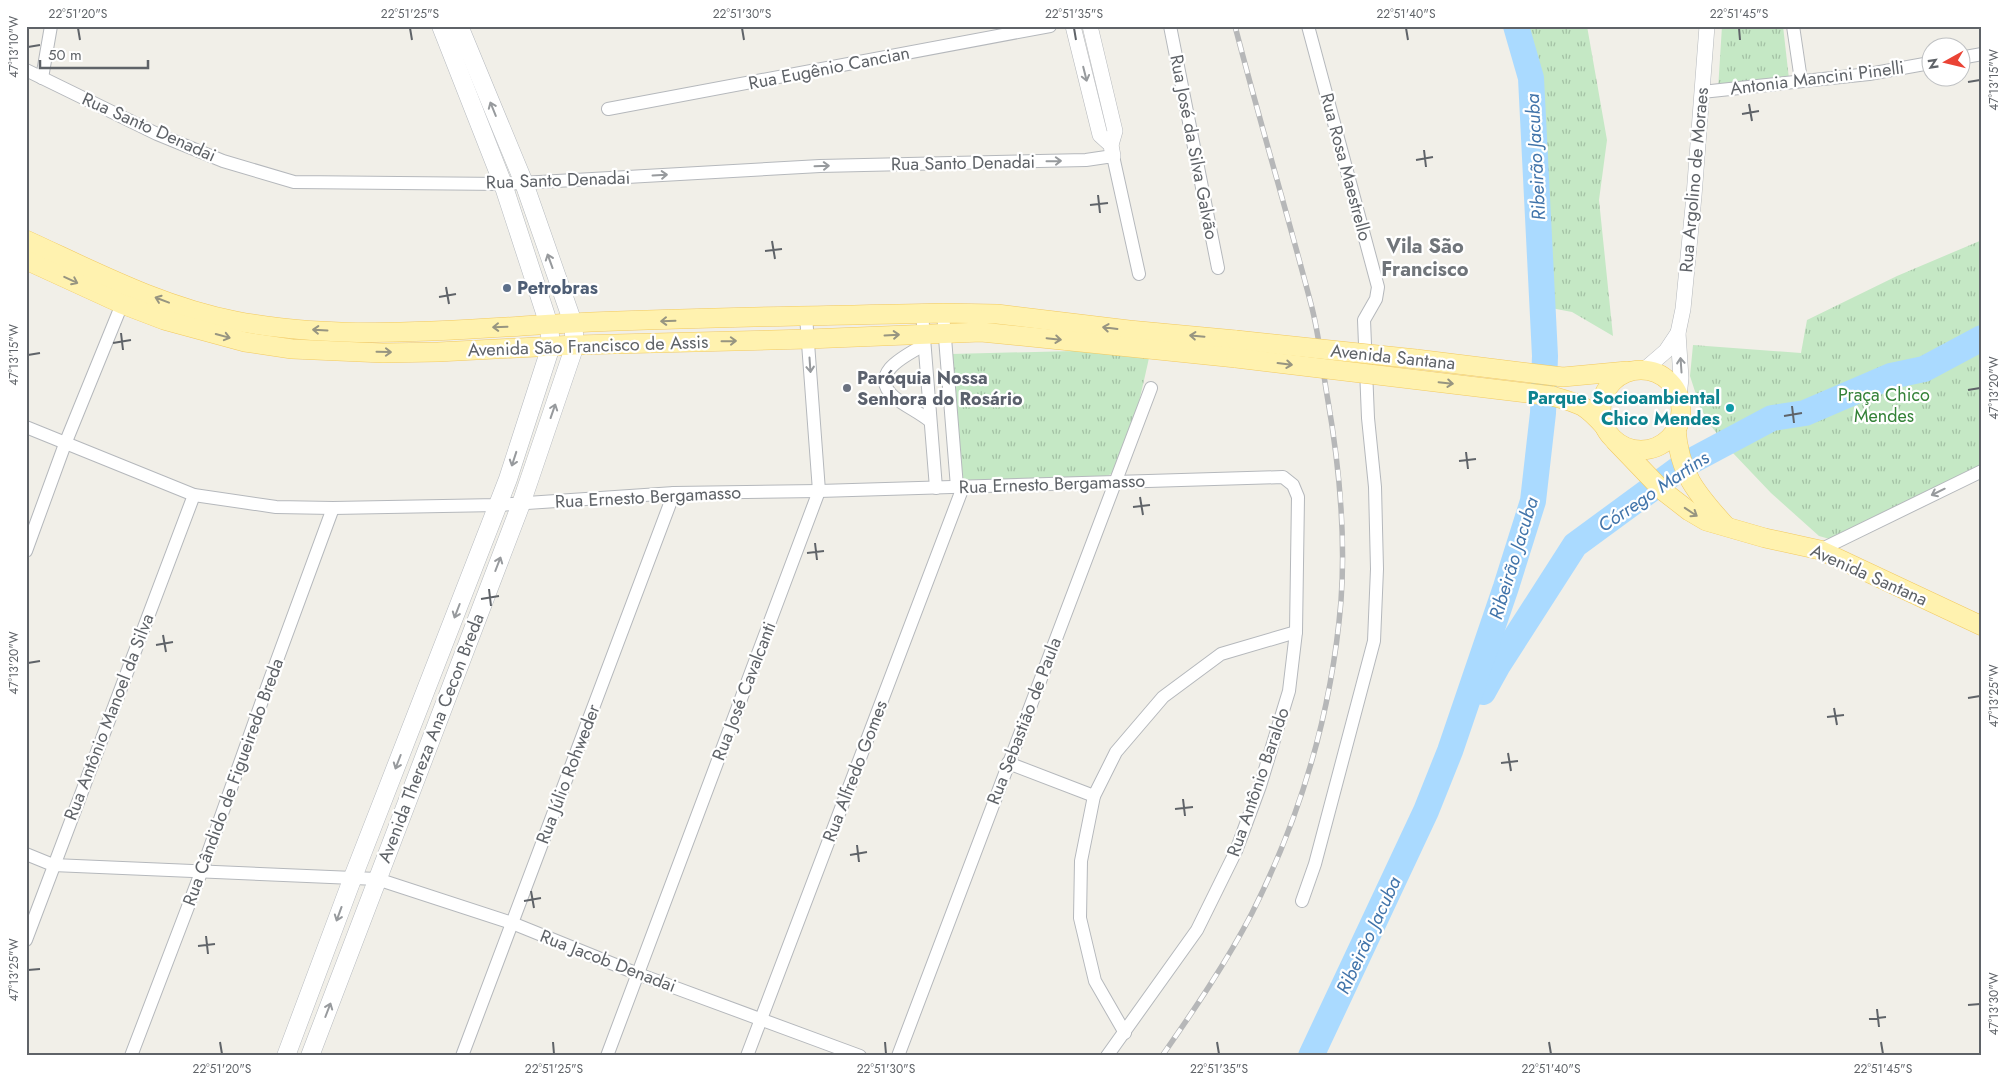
<svg xmlns="http://www.w3.org/2000/svg" width="2008" height="1082" font-family="Jost,sans-serif">
<defs>
<pattern id="grass-tufts" width="24" height="20" patternUnits="userSpaceOnUse" patternTransform="scale(1.25)"><rect width="24" height="20" fill="#c5e8c5"/><path d="M3 7l-1-3M5 7V3M7 7l1-3M15 17l-1-3M17 17v-4M19 17l1-3" fill="none" stroke="#a3c0a4"/></pattern>
</defs>
<rect width="100%" height="100%" fill="#f1efe8"/>
<g fill="url(#grass-tufts)">
<polygon points="1527,26 1587,26 1607,140 1599,200 1613,336 1572,312 1551,308 1537,71"/>
<polygon points="1722,26 1783,26 1789,79 1718,90"/>
<polygon points="1982,240 1982,467 1833,540 1819,536 1771,493 1732,452 1711,426 1700,407 1690,376 1693,345 1801,353 1807,320 1897,276"/>
<path d="M1151,349C1146,371 1128,460 1114,472C1108,477 1099,477 1092,478L962,480L951,354Z"/>
</g>
<g fill="none" stroke-linecap="round" stroke-linejoin="round">
<g stroke="#aadaff" stroke-width="26">
<polyline points="1483,692 1498,665 1575,545 1684,465 1772,418 1805,413 1891,376 1924,369 1982,338"/>
<polyline points="1311,1056 1426,811 1450,751 1506,587 1533,501 1543,413 1545,356 1531,78 1516,26"/>
</g>
<g stroke="#b5b8bc" stroke-width="14">
<g id="minor">
<polyline points="1170,26 1218,268"/>
<polyline points="1793,26 1801,80"/>
<polyline points="1960,58 1982,54"/>
<polyline points="26,70 157,134 223,161 294,182 503,184 820,166 1086,160 1113,156 1139,274"/>
<polyline points="42,78 51,26"/>
<polyline points="1702,92 1869,74 1930,63"/>
<polyline points="608,109 1050,26"/>
<polyline points="922,313 936,488"/>
<polyline points="943,313 957,487"/>
<path d="M924,345C907,355 867,373 894,397C905,406 919,412 930,421"/>
<polyline points="26,427 194,495 276,507 333,508 498,505 674,493 819,491 1283,477 1293,485 1298,497 1296,632 1289,691 1260,786 1236,851 1197,930 1107,1056"/>
<polyline points="1820,550 1982,471"/>
<polyline points="26,551 65,444 122,304"/>
<polyline points="1008,763 1094,796"/>
<polyline points="26,854 53,865 377,879 512,923 638,974 860,1056"/>
<polyline points="1302,901 1315,864 1374,641 1377,569 1375,487 1368,418 1364,320 1376,299 1378,287 1308,26"/>
<polyline points="26,940 194,495"/>
<polyline points="1125,1033 1095,981 1080,918 1081,861 1094,796 1116,752 1163,697 1221,654 1296,632"/>
<polyline points="131,1056 202,870 262,701 333,508"/>
<polyline points="462,1056 674,493"/>
<polyline points="607,1056 819,491 806,316"/>
<polyline points="747,1056 963,487"/>
<polyline points="898,1056 1151,388"/>
</g>
</g>
<g stroke="#b5b8bc" stroke-width="16">
<g id="tertiary">
<polyline points="1073,26 1100,135 1111,145"/>
<polyline points="1090,26 1115,131 1111,145 1113,156"/>
<polyline points="1644,370 1666,351 1678,333"/>
<polyline points="1679,397 1681,378 1678,333 1683,309 1694,196 1707,26"/>
</g>
</g>
<g stroke="#b6babf" stroke-width="19">
<g id="secondary">
<polyline points="286,1056 353,877 508,479 551,346 549,325 503,184 441,26"/>
<polyline points="310,1056 521,504 575,345 573,323 524,183 459,26"/>
</g>
</g>
<g stroke="#f2c960" stroke-width="20">
<g id="primary">
<path d="M26,240C94,271 162,307 236,321C346,342 461,329 573,323C696,317 820,316 943,313L997,314L1129,330L1236,340"/>
<polyline points="26,260 122,304 164,320 245,342 292,349 383,353 438,352 575,345 808,339 981,332 1236,358"/>
<polyline points="1416,359 1563,377 1627,371"/>
<circle cx="1641" cy="410" r="40"/>
<path d="M1552,396C1581,404 1584,404 1605,427"/>
<path d="M1676,428C1679,473 1696,493 1725,525"/>
<polyline points="1615,441 1662,490 1689,511 1706,521 1765,538 1820,550 1982,626"/>
</g>
</g>
<use href="#minor" stroke="#fff" stroke-width="12"/>
<use href="#tertiary" stroke="#fff" stroke-width="15"/>
<use href="#secondary" stroke="#fff" stroke-width="18"/>
<use href="#primary" stroke="#fff2af" stroke-width="19"/>
<g stroke="#b6b7b8" stroke-width="5.5">
<path id="rail" d="M1162,1056C1194,1010 1226,963 1252,913C1301,816 1332,710 1341,601C1346,532 1339,463 1327,395C1322,365 1319,334 1311,304C1287,212 1259,119 1235,26"/>
</g>
<use href="#rail" stroke="#fff" stroke-width="4" stroke-dasharray="11" stroke-linecap="butt"/>
<g stroke="#f2c960" stroke-width="20" stroke-linecap="butt">
<g id="primary-bridge">
<polyline points="1236,340 1416,359"/>
<polyline points="1236,358 1552,396"/>
</g>
</g>
<use href="#primary-bridge" stroke="#fff2af" stroke-width="19"/>
</g>
<defs><path id="oneway-shaft" d="M-6 0H5M1.5-3L5.5 0L1.5 3" fill="none" stroke-width="1.6" stroke-linecap="round" stroke-linejoin="round" transform="scale(1.25)"/></defs>
<g stroke="#979a9d">
<use href="#oneway-shaft" transform="translate(1085 74) rotate(76)"/>
<use href="#oneway-shaft" transform="translate(493 109) rotate(-112)"/>
<use href="#oneway-shaft" transform="translate(1054 161) rotate(-1)"/>
<use href="#oneway-shaft" transform="translate(822 166) rotate(-2)"/>
<use href="#oneway-shaft" transform="translate(660 175) rotate(-3)"/>
<use href="#oneway-shaft" transform="translate(550 261) rotate(-110)"/>
<use href="#oneway-shaft" transform="translate(810 365) rotate(86)"/>
<use href="#oneway-shaft" transform="translate(1681 365) rotate(-94)"/>
<use href="#oneway-shaft" transform="translate(553 411) rotate(-71)"/>
<use href="#oneway-shaft" transform="translate(514 459) rotate(108)"/>
<use href="#oneway-shaft" transform="translate(1938 492) rotate(154)"/>
<use href="#oneway-shaft" transform="translate(498 564) rotate(-69)"/>
<use href="#oneway-shaft" transform="translate(457 611) rotate(111)"/>
<use href="#oneway-shaft" transform="translate(398 762) rotate(111)"/>
<use href="#oneway-shaft" transform="translate(339 914) rotate(110)"/>
<use href="#oneway-shaft" transform="translate(328 1010) rotate(-69)"/>
</g>
<g stroke="#979581">
<use href="#oneway-shaft" transform="translate(71 280) rotate(25)"/>
<use href="#oneway-shaft" transform="translate(162 300) rotate(-159)"/>
<use href="#oneway-shaft" transform="translate(668 321) rotate(178)"/>
<use href="#oneway-shaft" transform="translate(500 327) rotate(178)"/>
<use href="#oneway-shaft" transform="translate(1110 328) rotate(-173)"/>
<use href="#oneway-shaft" transform="translate(320 330) rotate(-177)"/>
<use href="#oneway-shaft" transform="translate(892 335) rotate(-3)"/>
<use href="#oneway-shaft" transform="translate(223 336) rotate(15)"/>
<use href="#oneway-shaft" transform="translate(1197 336) rotate(-175)"/>
<use href="#oneway-shaft" transform="translate(1054 339) rotate(6)"/>
<use href="#oneway-shaft" transform="translate(729 341) rotate(-1)"/>
<use href="#oneway-shaft" transform="translate(384 352) rotate(1)"/>
<use href="#oneway-shaft" transform="translate(1285 364) rotate(7)"/>
<use href="#oneway-shaft" transform="translate(1446 383) rotate(6)"/>
<use href="#oneway-shaft" transform="translate(1691 512) rotate(34)"/>
</g>
<path fill="none" stroke="#5f6368" stroke-width="2" d="M78,28L80,40M410,28L412,40M742,28L744,40M1074,28L1076,40M1406,28L1408,40M1739,28L1740,40M28,47L40,45M1968,82L1980,80M1749,104L1752,121M1742,114L1759,111M1424,150L1426,167M1416,160L1433,157M1098,195L1100,213M1090,205L1108,203M772,241L775,259M765,251L782,249M446,287L449,304M439,297L456,294M121,333L123,350M113,343L131,340M28,355L40,353M1968,390L1980,388M1792,406L1794,423M1784,416L1802,413M1466,452L1468,469M1459,461L1476,459M1140,497L1143,515M1133,507L1150,505M815,543L817,560M807,553L824,551M489,589L491,606M481,599L499,596M163,635L166,652M156,645L173,642M28,663L40,661M1968,698L1980,696M1834,708L1837,725M1827,717L1844,715M1508,753L1511,771M1501,763L1518,761M1183,799L1185,816M1175,809L1193,807M857,845L859,862M850,855L867,852M531,891L534,908M524,901L541,898M206,936L208,954M198,946L215,944M28,970L40,969M1968,1005L1980,1004M1877,1009L1879,1027M1869,1019L1886,1017M220,1042L222,1054M553,1042L554,1054M885,1042L886,1054M1217,1042L1219,1054M1549,1042L1551,1054M1881,1042L1883,1054"/>
<circle fill="#5c6f8a" stroke="#fff" stroke-width="2" cx="507" cy="288" r="5"/>
<circle fill="#6b7280" stroke="#fff" stroke-width="2" cx="847" cy="388" r="5"/>
<circle fill="#0f9aa8" stroke="#fff" stroke-width="2" cx="1730" cy="408" r="5"/>
<g text-anchor="middle" stroke-width="4.5" stroke-linejoin="round" paint-order="stroke">
<g font-size="18" fill="#5f6368" stroke="#fff">
<text transform="translate(829 68) rotate(-11)" y="6">Rua Eugênio Cancian</text>
<text transform="translate(1817 78) rotate(-7)" y="6">Antonia Mancini Pinelli</text>
<text transform="translate(149 127) rotate(24)" y="6">Rua Santo Denadai</text>
<text transform="translate(1194 147) rotate(79)" y="6">Rua José da Silva Galvão</text>
<text transform="translate(963 163) rotate(-1)" y="6">Rua Santo Denadai</text>
<text transform="translate(1346 167) rotate(75)" y="6">Rua Rosa Maestrello</text>
<text transform="translate(558 180) rotate(-2)" y="6">Rua Santo Denadai</text>
<text transform="translate(1694 180) rotate(-85)" y="6">Rua Argolino de Moraes</text>
<text transform="translate(588 346) rotate(-2)" y="6">Avenida São Francisco de Assis</text>
<text transform="translate(1393 357) rotate(6)" y="6">Avenida Santana</text>
<text transform="translate(1052 484) rotate(-2)" y="6">Rua Ernesto Bergamasso</text>
<text transform="translate(648 497) rotate(-3)" y="6">Rua Ernesto Bergamasso</text>
<text transform="translate(1869 575) rotate(24)" y="6">Avenida Santana</text>
<text transform="translate(744 691) rotate(-69)" y="6">Rua José Cavalcanti</text>
<text transform="translate(109 717) rotate(-69)" y="6">Rua Antônio Manoel da Silva</text>
<text transform="translate(1024 721) rotate(-69)" y="6">Rua Sebastião de Paula</text>
<text transform="translate(431 738) rotate(-69)" y="6">Avenida Thereza Ana Cecon Breda</text>
<text transform="translate(855 771) rotate(-69)" y="6">Rua Alfredo Gomes</text>
<text transform="translate(568 774) rotate(-69)" y="6">Rua Júlio Rohweder</text>
<text transform="translate(233 782) rotate(-70)" y="6">Rua Cândido de Figueiredo Breda</text>
<text transform="translate(1258 782) rotate(-71)" y="6">Rua Antônio Baraldo</text>
<text transform="translate(608 961) rotate(21)" y="6">Rua Jacob Denadai</text>
</g>
<g font-size="18" font-weight="bold" fill="#4e5e75" stroke="#fff" text-anchor="start">
<text x="517" y="294">Petrobras</text>
</g>
<g font-size="18" font-weight="bold" fill="#5b616d" stroke="#fff" text-anchor="start">
<text x="857" y="384">Paróquia Nossa<tspan x="857" dy="21">Senhora do Rosário</tspan></text>
</g>
<g font-size="18" fill="#348238" stroke="#fff">
<text x="1884" y="401">Praça Chico<tspan x="1884" dy="21">Mendes</tspan></text>
</g>
<g font-size="18" font-weight="bold" fill="#0d838f" stroke="#fff" text-anchor="end">
<text x="1720" y="404">Parque Socioambiental<tspan x="1720" dy="21">Chico Mendes</tspan></text>
</g>
<g font-size="19" font-style="italic" fill="#4174aa" stroke="#fff">
<text transform="translate(1535 157) rotate(-93)" y="7">Ribeirão Jacuba</text>
<text transform="translate(1653 491) rotate(-34)" y="7">Córrego Martins</text>
<text transform="translate(1513 558) rotate(-73)" y="7">Ribeirão Jacuba</text>
<text transform="translate(1368 935) rotate(-65)" y="7">Ribeirão Jacuba</text>
</g>
<g font-size="20" font-weight="bold" fill="#70757a" stroke="#fff">
<text x="1425" y="253">Vila São<tspan x="1425" dy="23">Francisco</tspan></text>
</g>
</g>
<rect width="2008" height="1082" fill="none" stroke="#ffffff" stroke-width="55"/>
<g transform="translate(1946 62) rotate(262)"><circle r="24" fill="#ffffff" stroke="#bfc1c3"/>
<path d="M0-4L9 19L0 12L-9 19Z" fill="#ea4335"/>
<text y="-8" font-size="14" font-weight="bold" text-anchor="middle" fill="#5f6368">N</text>
</g>
<path d="M40 60v8h108v-8" fill="none" stroke="#5f6368" stroke-width="2.5"/>
<text x="48" y="60" font-size="15" fill="#5f6368" stroke="#ffffff" stroke-width="4" paint-order="stroke">50 m</text>
<rect x="28" y="28" width="1952" height="1026" fill="none" stroke="#5f6368" stroke-width="2"/>
<g font-size="12" text-anchor="middle" fill="#5f6368">
<text x="78" y="18">22°51'20"S</text>
<text x="410" y="18">22°51'25"S</text>
<text x="742" y="18">22°51'30"S</text>
<text x="1074" y="18">22°51'35"S</text>
<text x="1406" y="18">22°51'40"S</text>
<text x="1739" y="18">22°51'45"S</text>
<text transform="translate(14 47) rotate(-90)" y="4">47°13'10"W</text>
<text transform="translate(1994 80) rotate(-90)" y="4">47°13'15"W</text>
<text transform="translate(14 355) rotate(-90)" y="4">47°13'15"W</text>
<text transform="translate(1994 388) rotate(-90)" y="4">47°13'20"W</text>
<text transform="translate(14 663) rotate(-90)" y="4">47°13'20"W</text>
<text transform="translate(1994 696) rotate(-90)" y="4">47°13'25"W</text>
<text transform="translate(14 970) rotate(-90)" y="4">47°13'25"W</text>
<text transform="translate(1994 1004) rotate(-90)" y="4">47°13'30"W</text>
<text x="222" y="1073">22°51'20"S</text>
<text x="554" y="1073">22°51'25"S</text>
<text x="886" y="1073">22°51'30"S</text>
<text x="1219" y="1073">22°51'35"S</text>
<text x="1551" y="1073">22°51'40"S</text>
<text x="1883" y="1073">22°51'45"S</text>
</g>
</svg>
